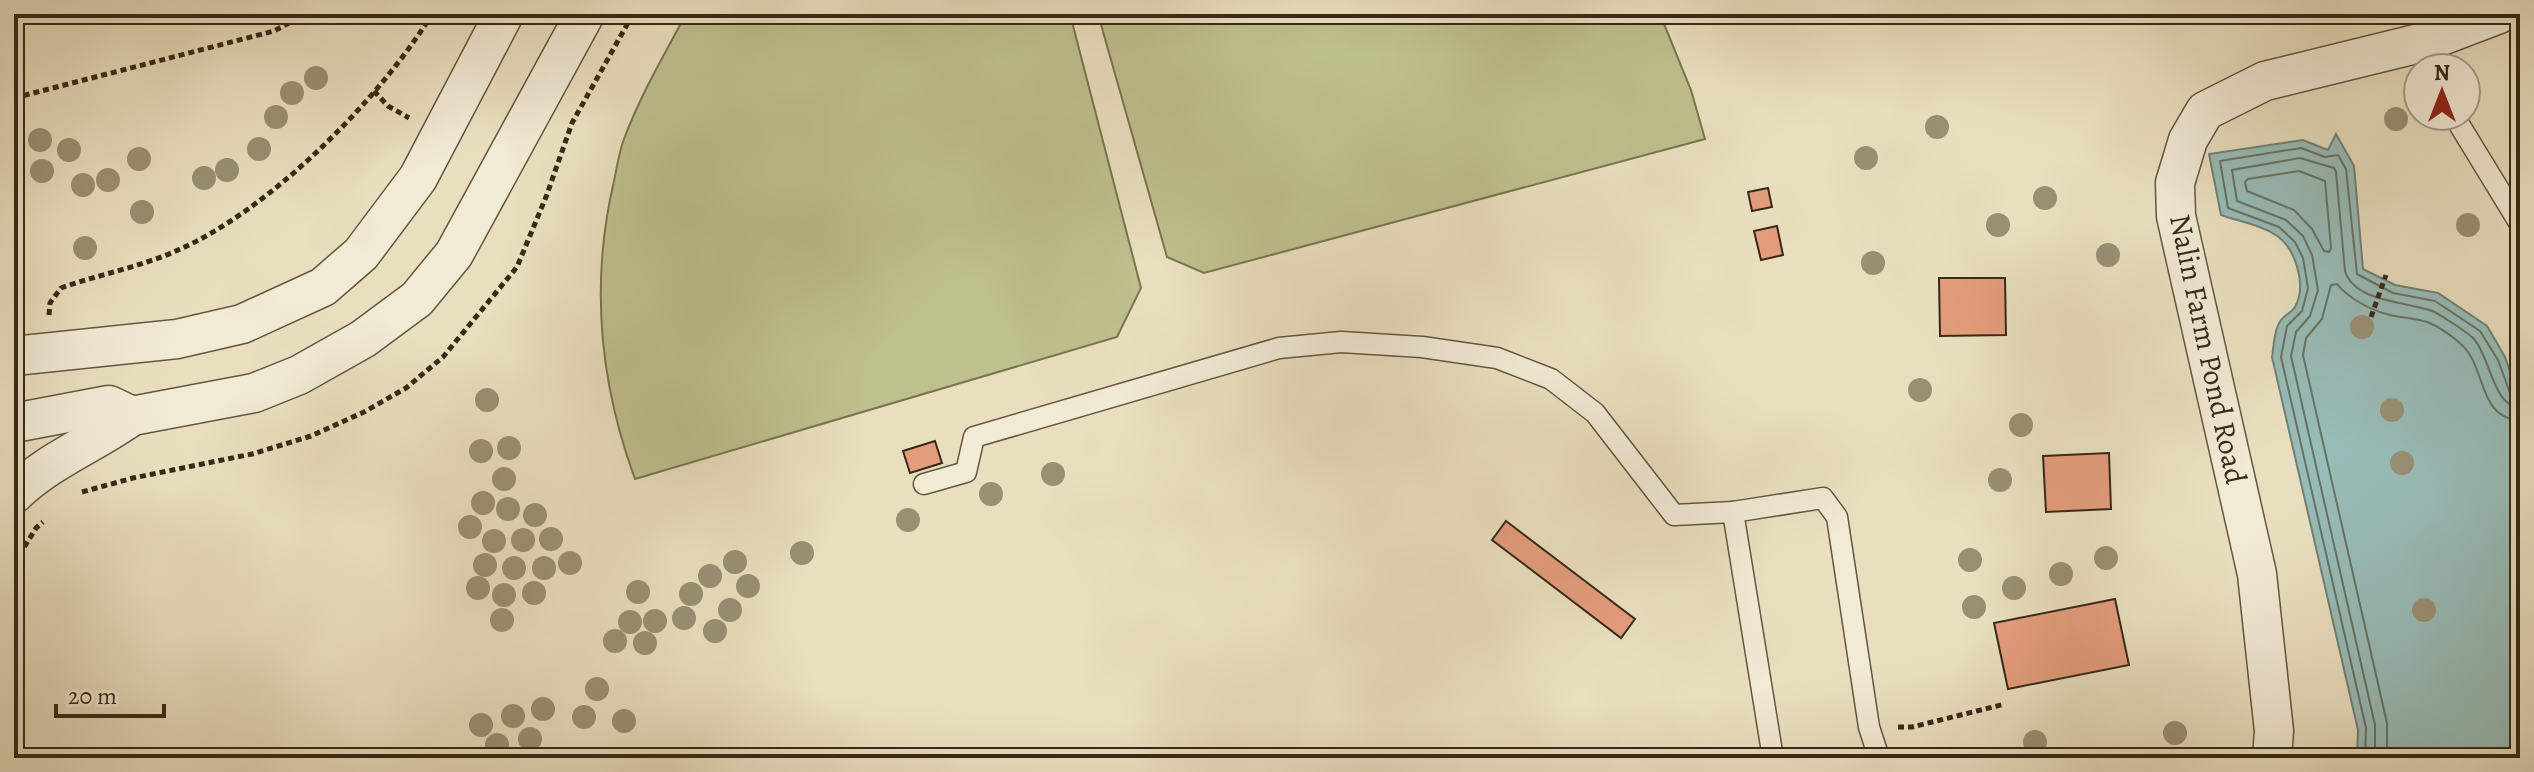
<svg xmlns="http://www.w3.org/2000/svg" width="2534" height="772" font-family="Alegreya,serif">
<rect width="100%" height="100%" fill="#e9dfbf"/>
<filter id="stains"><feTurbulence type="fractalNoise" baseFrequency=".0025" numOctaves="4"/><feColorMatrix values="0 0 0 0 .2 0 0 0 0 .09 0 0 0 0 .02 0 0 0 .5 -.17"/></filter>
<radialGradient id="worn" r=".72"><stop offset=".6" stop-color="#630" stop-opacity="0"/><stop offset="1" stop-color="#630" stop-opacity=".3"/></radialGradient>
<g fill="#bec08d" stroke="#7a7452" stroke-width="2">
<path d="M686,14H1070L1141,288L1117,337L635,479C599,381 590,283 614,181C617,167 619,152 624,139C640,96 664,55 686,14Z"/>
<polygon points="1098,14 1660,14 1691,90 1705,139 1204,273 1167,257"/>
</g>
<g fill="#98bcb7" stroke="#718177" stroke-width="2">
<path d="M2336,134L2354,166L2363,269L2395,285L2438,293L2487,326L2505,357L2520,400V758H2357L2358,730L2272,357C2274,345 2274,330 2281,320C2285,315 2292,312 2295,307C2307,285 2296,247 2274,234C2259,224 2237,221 2221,215L2209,154L2303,140L2328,150Z"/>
<polygon points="14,178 24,219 18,230 14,230"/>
</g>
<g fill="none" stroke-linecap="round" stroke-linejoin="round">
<g stroke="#677268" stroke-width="2">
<polygon points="2299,171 2325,181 2331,248 2329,252 2324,251 2312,229 2294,210 2247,191 2245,182 2248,179"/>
<polyline points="2365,758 2366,728 2281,357 2287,326 2302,311 2308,288 2303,258 2295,242 2279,227 2228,208 2220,161 2301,148 2325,157 2338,155 2346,169 2357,274 2393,293 2435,301 2480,331 2498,360 2510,393 2520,398"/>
<path d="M2375,758V725L2291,356L2296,332L2310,316L2318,290L2312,255L2303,236L2286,220L2237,201L2232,170L2300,158L2334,168L2336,172L2345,271C2355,303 2407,301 2432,311C2440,314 2447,320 2454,324C2460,328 2469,334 2474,339C2491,359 2493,406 2520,408"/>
<path d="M2387,758V723L2303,355L2306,338L2322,319L2331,285L2337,284C2348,298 2372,311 2390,315C2402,318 2415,318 2427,322C2438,326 2454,337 2463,346C2486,369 2479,419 2520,420"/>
</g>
</g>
<g fill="#e39d7d" stroke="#362918" stroke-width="2">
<polygon points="1768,188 1772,207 1752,211 1748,192"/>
<polygon points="1777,226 1783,255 1761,260 1754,231"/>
<polygon points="1939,278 2005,278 2006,335 1940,336"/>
<polygon points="935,441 942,463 910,473 903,451"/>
<polygon points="2109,453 2111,509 2046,512 2043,456"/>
<polygon points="1506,521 1635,619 1621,638 1492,540"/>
<polygon points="2115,599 2129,665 2008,689 1994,623"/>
</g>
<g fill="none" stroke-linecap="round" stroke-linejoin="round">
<g stroke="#635642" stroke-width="23">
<g id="service">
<polyline points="2428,41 2437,68"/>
<polyline points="2454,116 2520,224"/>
<polyline points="924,484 966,472 974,437 1279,348 1341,342 1422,347 1497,358 1551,379 1595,413 1674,515 1733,512 1823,498 1837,517 1869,727 1879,758"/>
<polyline points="1733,512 1773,758"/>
</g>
</g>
<g stroke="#635642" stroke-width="41">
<g id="minor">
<polyline points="14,356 177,339 242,324 323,287 361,254 418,178 504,14"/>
<polyline points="14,423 109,405 132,416 254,393 299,375 363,339 417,299 454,254 585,14"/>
<path d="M14,494C49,460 93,444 132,416"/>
<polyline points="2272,758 2274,731 2257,574 2176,216 2175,183 2188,140 2205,111 2265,81 2428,41 2499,14"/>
</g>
</g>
<g stroke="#362918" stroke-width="5" stroke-dasharray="6 4" stroke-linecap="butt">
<polyline points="374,91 388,106 409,118"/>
<polyline points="14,98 274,31 306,14"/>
<path d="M49,315L50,303L61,288C100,274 141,267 178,250C270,210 380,99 432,14"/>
<polyline points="2371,317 2386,275"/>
<polyline points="82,492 133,478 252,454 311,436 364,412 406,388 443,357 517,267 546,197 572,123 633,14"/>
<polyline points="14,564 36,528 43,522"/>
<polyline points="1898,727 1912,727 2005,704"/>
</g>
<use href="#service" stroke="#f1ead5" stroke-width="20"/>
<use href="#minor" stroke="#f1ead5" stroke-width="38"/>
</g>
<g fill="#999073">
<circle cx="316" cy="78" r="12"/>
<circle cx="292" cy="93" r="12"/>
<circle cx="276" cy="117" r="12"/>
<circle cx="2396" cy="119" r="12"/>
<circle cx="1937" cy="127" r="12"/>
<circle cx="40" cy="140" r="12"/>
<circle cx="259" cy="149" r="12"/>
<circle cx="69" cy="150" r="12"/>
<circle cx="1866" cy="158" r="12"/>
<circle cx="139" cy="159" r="12"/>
<circle cx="227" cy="170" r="12"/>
<circle cx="42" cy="171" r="12"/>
<circle cx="204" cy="178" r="12"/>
<circle cx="108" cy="180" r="12"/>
<circle cx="83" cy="185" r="12"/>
<circle cx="2045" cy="198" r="12"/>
<circle cx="142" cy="212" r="12"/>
<circle cx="1998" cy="225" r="12"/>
<circle cx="2468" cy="225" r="12"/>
<circle cx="85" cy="248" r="12"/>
<circle cx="2108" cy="255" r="12"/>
<circle cx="1873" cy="263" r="12"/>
<circle cx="2362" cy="327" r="12"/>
<circle cx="1920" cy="390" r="12"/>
<circle cx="487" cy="400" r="12"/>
<circle cx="2392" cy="410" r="12"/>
<circle cx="2021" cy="425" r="12"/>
<circle cx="509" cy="448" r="12"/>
<circle cx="481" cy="451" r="12"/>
<circle cx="2402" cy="463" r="12"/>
<circle cx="1053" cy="474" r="12"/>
<circle cx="504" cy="479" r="12"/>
<circle cx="2000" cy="480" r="12"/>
<circle cx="991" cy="494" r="12"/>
<circle cx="483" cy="503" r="12"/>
<circle cx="508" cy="509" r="12"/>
<circle cx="535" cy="515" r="12"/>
<circle cx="908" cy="520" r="12"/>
<circle cx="470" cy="527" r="12"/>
<circle cx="551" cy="539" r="12"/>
<circle cx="523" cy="540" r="12"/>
<circle cx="494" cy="541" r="12"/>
<circle cx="802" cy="553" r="12"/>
<circle cx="2106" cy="558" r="12"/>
<circle cx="1970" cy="560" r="12"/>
<circle cx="735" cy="562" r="12"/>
<circle cx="570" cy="563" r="12"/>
<circle cx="485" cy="565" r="12"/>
<circle cx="514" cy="568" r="12"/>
<circle cx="544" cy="568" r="12"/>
<circle cx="2061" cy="574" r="12"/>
<circle cx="710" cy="576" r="12"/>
<circle cx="748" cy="586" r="12"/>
<circle cx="478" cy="588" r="12"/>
<circle cx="2014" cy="588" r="12"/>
<circle cx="638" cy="592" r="12"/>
<circle cx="534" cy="593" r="12"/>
<circle cx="691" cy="594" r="12"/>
<circle cx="504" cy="595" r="12"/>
<circle cx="1974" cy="607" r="12"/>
<circle cx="730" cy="610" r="12"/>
<circle cx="2424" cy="610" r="12"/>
<circle cx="684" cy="618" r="12"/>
<circle cx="502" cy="620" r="12"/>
<circle cx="655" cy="621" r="12"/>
<circle cx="630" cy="622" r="12"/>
<circle cx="715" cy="631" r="12"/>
<circle cx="615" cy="641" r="12"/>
<circle cx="645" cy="643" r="12"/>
<circle cx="597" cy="689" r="12"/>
<circle cx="543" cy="709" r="12"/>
<circle cx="513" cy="716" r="12"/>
<circle cx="584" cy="717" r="12"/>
<circle cx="624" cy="721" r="12"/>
<circle cx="481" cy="725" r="12"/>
<circle cx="2175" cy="733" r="12"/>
<circle cx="530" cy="739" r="12"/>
<circle cx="2035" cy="742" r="12"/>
<circle cx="497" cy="745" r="12"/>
</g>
<g text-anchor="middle" stroke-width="7" stroke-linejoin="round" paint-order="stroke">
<g font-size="30" fill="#362918" stroke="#f1ead5">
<text transform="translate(2208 349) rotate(78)" y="10">Nalin Farm Pond Road</text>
</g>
</g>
<rect width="2534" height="772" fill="none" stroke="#e9dfbf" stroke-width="48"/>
<rect x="16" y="16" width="2502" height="740" fill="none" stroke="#362918" stroke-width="4"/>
<rect x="24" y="24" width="2486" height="724" fill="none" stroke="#362918" stroke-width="2"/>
<g transform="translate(2442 92)"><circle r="38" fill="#f1ead5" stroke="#a69d89" stroke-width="2"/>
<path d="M0-6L14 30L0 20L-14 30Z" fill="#8f2418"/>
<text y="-12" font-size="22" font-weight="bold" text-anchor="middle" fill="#362918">N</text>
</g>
<path d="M56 704v12h108v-12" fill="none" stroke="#362918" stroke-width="4"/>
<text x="68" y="704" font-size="24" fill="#362918" stroke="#f1ead5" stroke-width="6" paint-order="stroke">20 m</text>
<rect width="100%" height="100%" filter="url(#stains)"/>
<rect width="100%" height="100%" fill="url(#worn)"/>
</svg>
